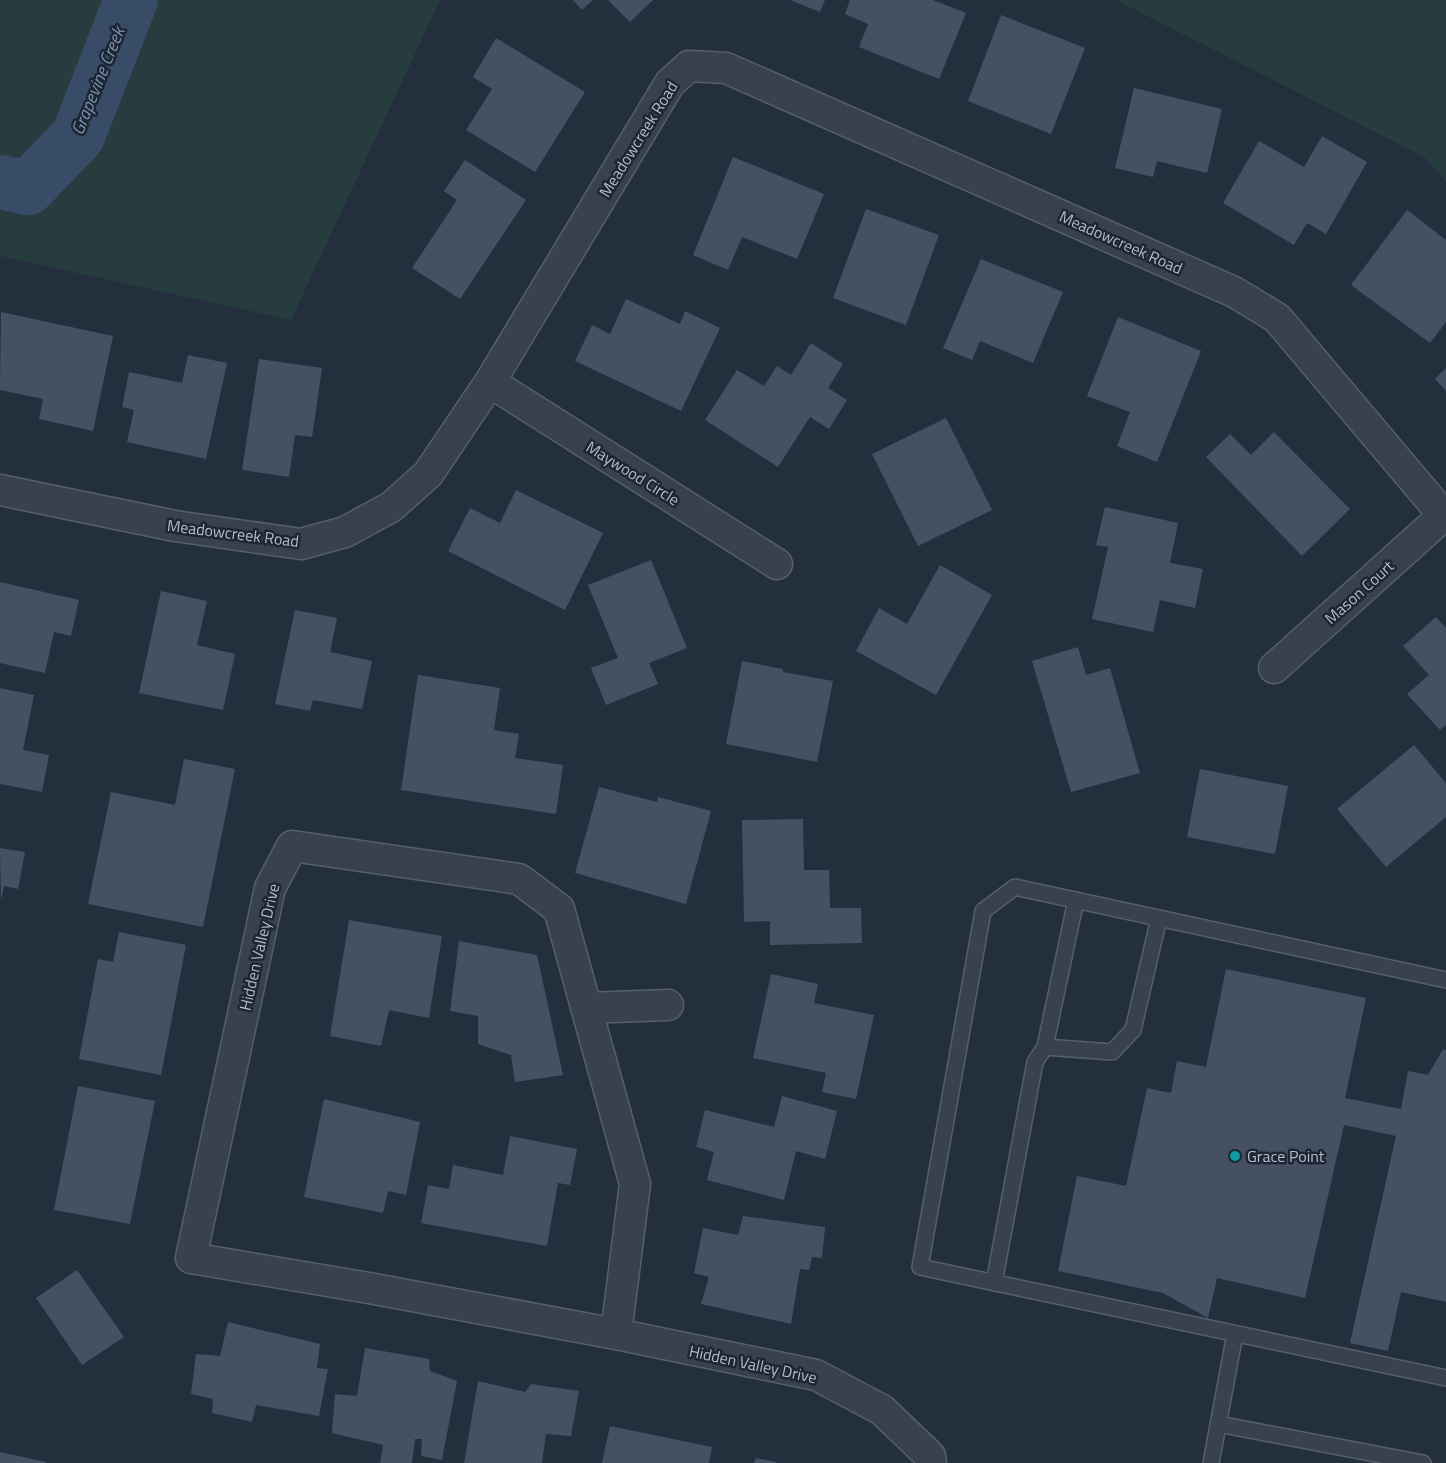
<svg xmlns="http://www.w3.org/2000/svg" width="1446" height="1463" font-family="'Titillium Web',sans-serif">
<rect width="100%" height="100%" fill="#242f3e"/>
<g fill="#263c3f">
<polygon points="0,0 440,0 291,320 0,256"/>
<polygon points="1116,0 1446,0 1446,182 1424,157"/>
</g>
<g fill="none" stroke-linecap="round" stroke-linejoin="round">
<polyline stroke="#394c67" stroke-width="54" points="0,182 28,188 78,136 131,0"/>
</g>
<g fill="#455162">
<polygon points="573,0 593,0 582,10"/>
<polygon points="608,0 653,0 630,22"/>
<polygon points="790,0 825,0 820,12"/>
<polygon points="850,0 933,0 966,13 939,79 859,47 868,24 845,14"/>
<polygon points="1001,15 1085,48 1051,134 968,101"/>
<polygon points="496,38 585,92 535,172 466,130 492,89 473,77"/>
<polygon points="1134,88 1222,109 1207,173 1157,161 1153,177 1115,168"/>
<polygon points="1322,136 1367,162 1326,234 1307,223 1294,245 1223,203 1259,141 1304,167"/>
<polygon points="733,157 824,194 797,259 742,237 728,270 693,255"/>
<polygon points="465,160 526,200 460,299 412,268 457,200 444,191"/>
<polygon points="866,209 939,235 906,325 833,298"/>
<polygon points="1407,210 1446,240 1446,322 1430,343 1351,285"/>
<polygon points="981,259 1063,292 1033,363 980,341 972,360 943,348"/>
<polygon points="626,299 680,324 685,311 720,328 681,411 575,361 592,325 610,334"/>
<polygon points="1,312 113,336 93,431 39,419 43,399 0,390"/>
<polygon points="1118,317 1201,351 1157,462 1117,446 1130,412 1087,396"/>
<polygon points="811,343 843,364 828,388 847,400 829,429 810,417 778,467 705,420 737,370 764,386 777,366 791,375"/>
<polygon points="188,355 227,363 206,459 127,442 134,410 122,407 129,372 182,383"/>
<polygon points="259,359 322,368 312,437 295,435 289,477 242,470"/>
<polygon points="1446,368 1446,391 1435,379"/>
<polygon points="946,418 992,510 918,546 872,454"/>
<polygon points="1274,432 1350,509 1302,556 1206,457 1230,434 1251,455"/>
<polygon points="516,490 603,533 565,610 448,551 470,508 500,523"/>
<polygon points="1105,507 1178,523 1170,563 1203,569 1195,608 1160,600 1153,632 1092,619 1108,547 1096,545"/>
<polygon points="651,560 687,648 649,663 658,684 606,705 591,668 618,658 588,585"/>
<polygon points="940,565 992,595 936,695 856,651 879,608 907,624"/>
<polygon points="0,582 79,600 71,636 54,632 45,673 0,663"/>
<polygon points="161,591 207,601 197,645 235,654 223,710 139,693"/>
<polygon points="295,610 337,618 330,652 372,661 362,709 313,700 310,711 275,704"/>
<polygon points="1436,617 1446,628 1446,725 1440,730 1407,694 1429,675 1403,646"/>
<polygon points="1078,647 1086,675 1110,668 1140,773 1071,792 1032,661"/>
<polygon points="742,661 783,669 783,672 833,681 817,762 726,744"/>
<polygon points="418,675 500,688 494,730 519,734 515,758 563,765 556,814 401,790"/>
<polygon points="0,688 34,695 23,750 49,755 42,792 0,784"/>
<polygon points="1414,745 1446,783 1446,817 1386,867 1337,809"/>
<polygon points="184,759 235,769 203,927 88,904 111,792 175,805"/>
<polygon points="1200,769 1288,786 1275,854 1187,837"/>
<polygon points="599,787 657,802 658,797 711,811 686,904 575,873"/>
<polygon points="803,819 804,870 829,870 830,908 861,908 862,943 770,945 770,921 744,922 742,820"/>
<polygon points="0,848 25,852 18,889 4,886 1,900"/>
<polygon points="349,920 442,936 429,1018 389,1010 381,1046 330,1036"/>
<polygon points="119,932 186,945 161,1075 79,1059 98,959 113,962"/>
<polygon points="459,941 537,955 563,1075 515,1082 511,1055 478,1044 478,1016 450,1011"/>
<polygon points="1226,969 1366,998 1345,1098 1401,1109 1408,1071 1428,1075 1443,1049 1446,1050 1446,1302 1401,1292 1388,1351 1350,1343 1396,1136 1344,1125 1305,1298 1217,1278 1208,1318 1163,1293 1058,1271 1077,1176 1126,1186 1147,1088 1171,1093 1177,1061 1206,1067"/>
<polygon points="771,974 818,984 814,1003 874,1015 856,1099 822,1092 826,1073 753,1058"/>
<polygon points="78,1086 155,1101 130,1224 54,1210"/>
<polygon points="782,1096 837,1111 825,1159 796,1151 784,1200 707,1180 714,1152 696,1147 705,1110 774,1127"/>
<polygon points="324,1099 420,1122 406,1195 388,1191 383,1213 304,1197"/>
<polygon points="510,1136 577,1149 570,1185 558,1183 547,1246 421,1223 428,1185 449,1189 453,1165 503,1175"/>
<polygon points="743,1216 825,1227 822,1258 812,1257 809,1270 800,1269 791,1324 701,1304 709,1277 694,1273 703,1228 738,1235"/>
<polygon points="77,1270 124,1337 82,1365 36,1298"/>
<polygon points="228,1322 320,1344 317,1368 328,1369 319,1416 256,1405 252,1422 212,1413 213,1399 191,1394 196,1354 220,1356"/>
<polygon points="365,1348 429,1359 430,1371 457,1381 442,1460 421,1456 422,1439 415,1439 412,1463 380,1463 383,1445 332,1433 335,1394 357,1396"/>
<polygon points="478,1381 525,1392 531,1384 579,1391 571,1436 546,1434 542,1463 464,1463"/>
<polygon points="610,1426 712,1447 709,1463 602,1463"/>
<polygon points="0,1452 46,1462 46,1463 0,1463"/>
<polygon points="756,1458 776,1462 776,1463 754,1463"/>
</g>
<g fill="none" stroke-linecap="round" stroke-linejoin="round">
<g stroke="#565f6c" stroke-width="18">
<g id="service">
<polyline points="1446,980 1015,887 983,911 920,1267 1446,1378"/>
<polyline points="1045,1047 1076,900"/>
<polyline points="994,1283 1035,1062 1045,1047 1112,1052 1133,1030 1159,918"/>
<polyline points="1218,1424 1423,1463"/>
<polyline points="1211,1463 1235,1334"/>
</g>
</g>
<g stroke="#565f6c" stroke-width="33">
<g id="minor">
<polyline points="490,382 777,564"/>
<polyline points="0,490 175,526 301,544 345,532 391,507 428,474 490,382 670,83 689,66 726,68 1234,292 1277,318 1446,518"/>
<polyline points="1274,668 1444,515"/>
<polyline points="586,1008 668,1005"/>
<polyline points="616,1334 635,1184 559,909 519,879 292,846 270,888 191,1258 369,1288 616,1334 816,1375 882,1410 930,1456 931,1463"/>
</g>
</g>
<use href="#service" stroke="#38414e" stroke-width="15"/>
<use href="#minor" stroke="#38414e" stroke-width="30"/>
</g>
<circle fill="#0f9aa8" stroke="#1d2633" stroke-width="2" cx="1235" cy="1156" r="6"/>
<g text-anchor="middle" stroke-width="5" stroke-linejoin="round" paint-order="stroke">
<g font-size="16" fill="#b4bcc9" stroke="#1d2633">
<text transform="translate(638 139) rotate(-58)" y="6">Meadowcreek Road</text>
<text transform="translate(1121 242) rotate(24)" y="6">Meadowcreek Road</text>
<text transform="translate(633 473) rotate(32)" y="6">Maywood Circle</text>
<text transform="translate(233 533) rotate(7)" y="6">Meadowcreek Road</text>
<text transform="translate(1359 592) rotate(-42)" y="6">Mason Court</text>
<text transform="translate(259 947) rotate(-77)" y="6">Hidden Valley Drive</text>
<text transform="translate(753 1364) rotate(12)" y="6">Hidden Valley Drive</text>
</g>
<g font-size="16" fill="#b4bcc9" stroke="#1d2633" text-anchor="start">
<text x="1247" y="1162">Grace Point</text>
</g>
<g font-size="18" font-style="italic" fill="#7c92b1" stroke="#1d2633">
<text transform="translate(98 81) rotate(-68)" y="6">Grapevine Creek</text>
</g>
</g>
</svg>
